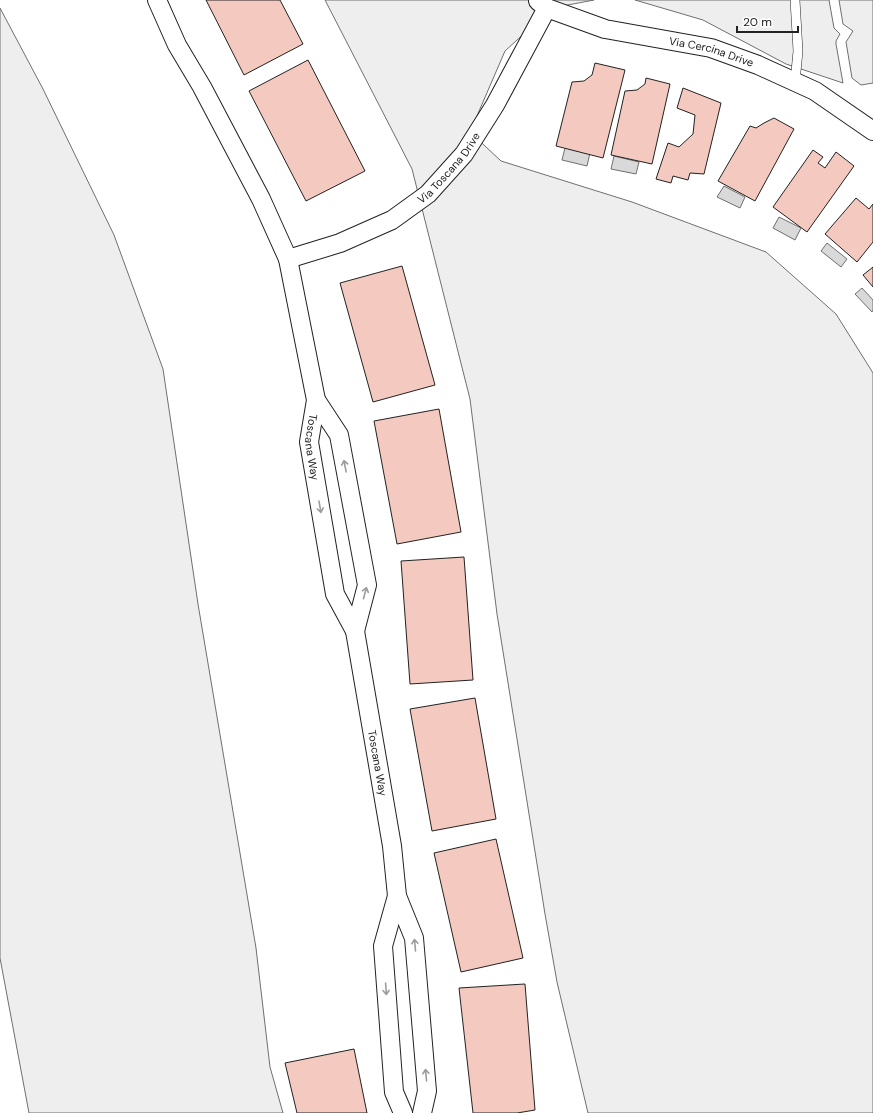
<svg xmlns="http://www.w3.org/2000/svg" width="873" height="1113" font-family="'DM Sans',sans-serif">
<rect width="100%" height="100%" fill="#fff"/>
<g fill="#eee" stroke="#6f6f6f">
<polygon points="325,0 594,0 552,8 505,51 470,132 501,161 632,202 766,252 836,314 873,373 873,1113 588,1113 557,982 545,914 497,614 470,399 412,169"/>
<polygon points="635,0 829,0 834,28 840,34 836,41 836,44 843,83 786,64 703,20"/>
<polygon points="839,0 873,0 873,83 861,85 852,78 846,42 853,31 843,24"/>
<polygon points="0,8 43,89 114,235 163,369 198,604 256,948 270,1067 283,1113 29,1113 0,958"/>
</g>
<g fill="#d9d9d9" stroke="#6f6f6f">
<polygon points="565,148 590,153 587,166 562,160"/>
<polygon points="614,156 639,162 636,174 611,169"/>
<polygon points="724,186 745,197 740,208 717,197"/>
<polygon points="779,217 801,228 795,240 773,228"/>
<polygon points="827,243 847,259 841,267 821,251"/>
<polygon points="862,288 873,300 873,310 872,312 855,294"/>
</g>
<g fill="#f3c9c0" stroke="#222">
<polygon points="206,0 280,0 303,44 244,75"/>
<polygon points="308,60 365,171 306,201 249,91"/>
<polygon points="595,63 625,70 603,158 556,146 572,82 584,81 592,75"/>
<polygon points="646,78 670,84 652,164 611,155 625,91 637,90 645,84"/>
<polygon points="683,88 721,103 704,174 690,173 688,180 673,176 671,183 656,179 668,143 679,147 693,134 695,115 677,108"/>
<polygon points="774,118 794,129 755,201 718,181 750,126 756,128 764,123"/>
<polygon points="813,150 823,157 818,163 825,168 836,152 854,166 807,232 773,207"/>
<polygon points="856,198 869,209 873,204 873,242 857,262 825,234"/>
<polygon points="402,266 435,385 373,402 340,283"/>
<polygon points="873,267 873,287 863,275"/>
<polygon points="439,409 461,532 397,544 374,421"/>
<polygon points="464,557 473,680 410,684 401,561"/>
<polygon points="475,698 496,819 432,831 410,709"/>
<polygon points="496,839 523,958 461,972 434,853"/>
<polygon points="525,984 535,1110 517,1113 473,1113 459,988"/>
<polygon points="354,1049 367,1113 297,1113 285,1063"/>
</g>
<g fill="none" stroke-linecap="round" stroke-linejoin="round">
<g stroke="#222" stroke-width="10">
<polyline id="lane" points="795,0 798,51 795,82"/>
</g>
<g stroke="#222" stroke-width="20">
<g id="street">
<path id="s1" d="M157,0L177,45L202,87L261,199L288,259L316,400L309,442L335,594L355,631L392,846L397,896L414,938L427,1091L422,1113"/>
<path id="s2" d="M538,1L547,8L605,29L711,48L758,65L815,91L873,131"/>
<path id="s3" d="M288,259L340,243L392,220L428,194L464,154L495,105L547,8"/>
<polyline points="316,400 339,435 367,585 355,631"/>
<polyline points="397,896 383,946 394,1092 403,1113"/>
</g>
</g>
<use href="#lane" stroke="#fff" stroke-width="9"/>
<use href="#street" stroke="#fff" stroke-width="18"/>
</g>
<defs><path id="oneway-shaft" d="M-6 0H5M1.5-3L5.5 0L1.5 3" fill="none" stroke-width="1.6" stroke-linecap="round" stroke-linejoin="round"/></defs>
<g stroke="#9c9c9c">
<use href="#oneway-shaft" transform="translate(345 466) rotate(-101)"/>
<use href="#oneway-shaft" transform="translate(320 507) rotate(80)"/>
<use href="#oneway-shaft" transform="translate(365 593) rotate(-75)"/>
<use href="#oneway-shaft" transform="translate(415 945) rotate(-95)"/>
<use href="#oneway-shaft" transform="translate(386 989) rotate(86)"/>
<use href="#oneway-shaft" transform="translate(426 1075) rotate(-95)"/>
</g>
<g text-anchor="middle" stroke-width="3" stroke-linejoin="round" paint-order="stroke">
<g font-size="11" fill="#222" stroke="#fff">
<text dy="4" stroke="none"><textPath href="#s2" startOffset="182">Via Cercina Drive</textPath></text>
<text dy="4" stroke="none"><textPath href="#s3" startOffset="189">Via Toscana Drive</textPath></text>
<text dy="4" stroke="none"><textPath href="#s1" startOffset="482">Toscana Way</textPath></text>
<text dy="4" stroke="none"><textPath href="#s1" startOffset="807">Toscana Way</textPath></text>
</g>
</g>
<path d="M737 26v6h61v-6" fill="none" stroke="#222222" stroke-width="2"/>
<text x="743" y="26" font-size="12" fill="#222222" stroke="#ffffff" stroke-width="3" paint-order="stroke">20 m</text>
</svg>
